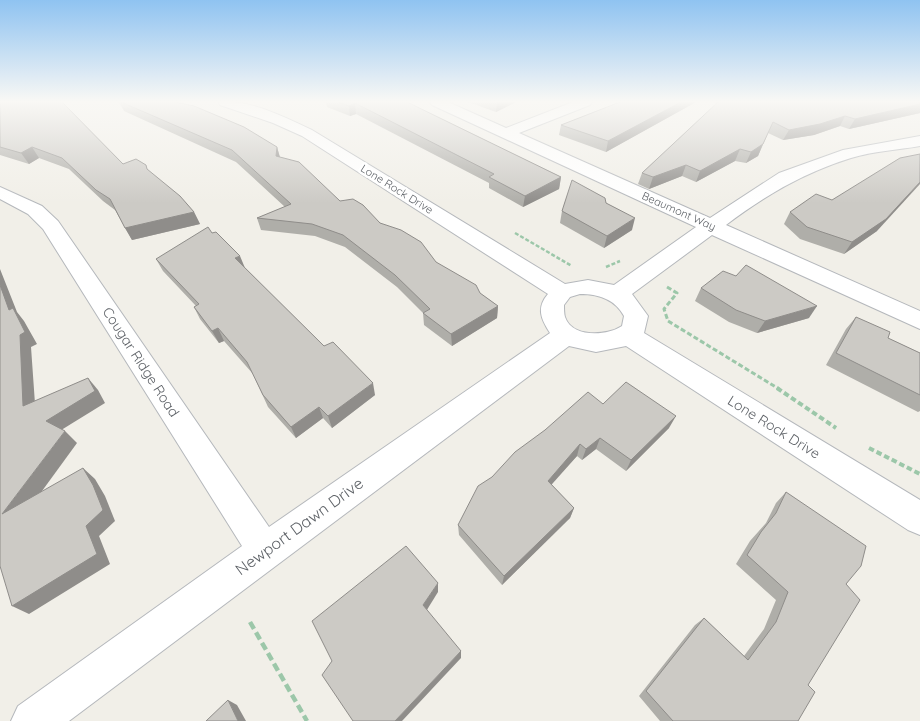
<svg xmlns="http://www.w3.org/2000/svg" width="920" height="721" font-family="Quicksand,sans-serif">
<rect width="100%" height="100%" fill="#f1efe8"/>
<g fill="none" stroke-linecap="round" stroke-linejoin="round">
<g stroke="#b5b8bc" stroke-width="2">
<path id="minor" d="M218,102C250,99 284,117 312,130L565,284L588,280L614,285L696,227L432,105L430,102H448L506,128L573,102H592L590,105L519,133L710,218L779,173L843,150L920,136V146C898,150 873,151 851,158C803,173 766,195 726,225L920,311V329L712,235L632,294L648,316L644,333L920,500V535L908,530L626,346L596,352L569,346L69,721H11L18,706L242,546L43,229L28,214L0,199V187L42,206L58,221L269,527L550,333C541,319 536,308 548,294L302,136L273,123L220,105ZM580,294C598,294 615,299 624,316L622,326C607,336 572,338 565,317C564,314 564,309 564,305L570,297Z"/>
</g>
<g stroke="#9cc7a9" stroke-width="2.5" stroke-dasharray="4 2" stroke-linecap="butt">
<polyline points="515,233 572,266"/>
<polyline points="606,267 620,261"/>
</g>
<polyline stroke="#9cc7a9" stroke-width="3" stroke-dasharray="5 2.5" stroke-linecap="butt" points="667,287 677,293 664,309 668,321 779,389"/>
<g stroke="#9cc7a9" stroke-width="4" stroke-dasharray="5.5 3" stroke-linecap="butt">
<polyline points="777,388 836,428"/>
<polyline points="869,448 920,474"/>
</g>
<polyline stroke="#9cc7a9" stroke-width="4.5" stroke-dasharray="8 4" stroke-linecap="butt" points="250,622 307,721"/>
<use href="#minor" fill="#fff" fill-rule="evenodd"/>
</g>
<g fill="#afaea9">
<polygon points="0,102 123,164 148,170 194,212 200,224 132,240 115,210 103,201 69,169 39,158 29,164 0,155"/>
<polygon points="119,102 175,102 277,147 280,157 340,201 380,223 498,306 497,318 452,346 424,325 423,313 397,287 345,247 315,236 261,230 257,218 285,207 236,162 124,111"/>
<polygon points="326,102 407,102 561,177 559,189 523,207 489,188 489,183 356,114 350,116 327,107"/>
<polygon points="468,102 516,102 496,112"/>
<polygon points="620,102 696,102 606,152 559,135 561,125"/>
<polygon points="718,102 920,102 920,113 849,129 840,126 814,135 783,140 768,133 758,156 746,163 735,161 696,182 682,176 649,189 638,184 642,173"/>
<polygon points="606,203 632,230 604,248 560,223 562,211"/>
<polygon points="790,212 877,231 844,254 800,239 784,224"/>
<polygon points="212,233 245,268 324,346 375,395 332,428 323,418 296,438 268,407 253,374 224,341 219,343 200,319 194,307 196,306 163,271 156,259"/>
<polygon points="701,288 809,318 757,333 729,322 695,301"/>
<polygon points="856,317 888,338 920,353 920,411 918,412 826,365 846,329"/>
<polygon points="603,404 669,428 626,471 596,449 582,460 577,456 551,484 574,508 570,518 502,585 459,535 458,525"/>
<polygon points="786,492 846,584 808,685 798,721 660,721 639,696 695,625 704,618 744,656 764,629 776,600 736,564 750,541 766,523 776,503"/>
</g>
<g fill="#8f8d8a">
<polygon points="497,102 516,102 496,112"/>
<polygon points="681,102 696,102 606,152 608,141"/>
<polygon points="355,103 356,114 350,116 349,106"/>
<polygon points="920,104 920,113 849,129 855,119"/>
<polygon points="845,116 840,126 814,135 783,140 789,130"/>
<polygon points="763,144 758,156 746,163 751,152"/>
<polygon points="32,147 39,158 29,164 21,153"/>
<polygon points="277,147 280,158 276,156"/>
<polygon points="740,149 735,161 696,182 700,171"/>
<polygon points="686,165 682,176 649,189 653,177"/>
<polygon points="561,177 559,189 523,207 525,196"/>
<polygon points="920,182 920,184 877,231 844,254 852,242"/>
<polygon points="194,212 200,224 132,240 125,228"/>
<polygon points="635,218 632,230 604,248 607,236"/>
<polygon points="240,256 245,268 235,258"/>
<polygon points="0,269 17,312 24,321 37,344 31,347 36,418 23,406 0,285"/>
<polygon points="498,306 497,318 452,346 451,334"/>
<polygon points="817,306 809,318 757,333 765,321"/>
<polygon points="218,328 224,341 219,343 212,331"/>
<polygon points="88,378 98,390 105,403 58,432 46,421"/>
<polygon points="373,383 375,395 332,428 328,416"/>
<polygon points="319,407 323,418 296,438 291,427"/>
<polygon points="676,416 669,428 626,471 631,460"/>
<polygon points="65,431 77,443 18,524 2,514"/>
<polygon points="600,438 596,449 582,460 586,449"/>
<polygon points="580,444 577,456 545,492 548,481"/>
<polygon points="83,468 95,479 105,496 115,521 99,536 110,564 29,614 12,606 86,526"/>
<polygon points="574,508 570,518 502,585 504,576"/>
<polygon points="438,583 438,592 425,613 423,605"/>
<polygon points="461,651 461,658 402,721 395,721"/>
<polygon points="228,700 237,705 246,721 238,721"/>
</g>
<g fill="#cccac5" stroke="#8f8d8a">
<polygon points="0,102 62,102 123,164 136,159 146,165 147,169 180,196 194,212 125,228 110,199 96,190 62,158 32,147 21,153 0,147"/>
<polygon points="121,102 175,102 194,106 244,127 277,147 276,156 299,162 340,201 353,199 363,205 380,223 401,230 421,242 436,262 476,285 480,293 498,306 451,334 423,313 430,309 395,275 343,235 312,224 257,218 291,204 232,150"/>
<polygon points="338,102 407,102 561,177 525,196 489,177 494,174 355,103 349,106"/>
<polygon points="620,102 681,102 608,141 561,125"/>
<polygon points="718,102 920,102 920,104 855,119 845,116 820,124 789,130 773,122 763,144 751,152 740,149 700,171 686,165 653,177 642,173"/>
<polygon points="920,154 920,182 886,219 852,242 807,227 790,212 816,194 832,200 900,158"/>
<polygon points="572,180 605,198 606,203 635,218 607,236 562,211"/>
<polygon points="208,227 212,233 216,232 240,256 235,258 324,346 333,342 373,383 328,416 319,407 291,427 263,395 247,362 218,328 212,331 194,307 199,304 156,259"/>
<polygon points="746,265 817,306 765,321 736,310 701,288 723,271 736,276"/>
<polygon points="0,285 9,310 13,308 25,332 20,335 23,406 88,378 95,391 46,421 65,431 2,514 83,468 93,485 103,510 86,526 97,554 12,606 0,566"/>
<polygon points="856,317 890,332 888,338 920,353 920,395 836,353"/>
<polygon points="626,382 676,416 631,460 600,438 586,449 580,444 548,481 574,508 504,576 458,525 478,486 492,477 515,452 545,430 588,392 603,404"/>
<polygon points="786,492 866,546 861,566 846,584 860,600 808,685 815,692 798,721 673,721 646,691 704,618 748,660 776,622 788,592 747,555 761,532 776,513"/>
<polygon points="406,546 438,583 423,605 461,651 395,721 353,721 322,675 332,661 312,621"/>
<polygon points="228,700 238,721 206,721"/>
</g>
<linearGradient id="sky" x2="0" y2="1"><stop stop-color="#8fc3f1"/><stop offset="0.5" stop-color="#f9f8f5"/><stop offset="1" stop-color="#f9f8f5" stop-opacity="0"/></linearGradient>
<rect width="920" height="203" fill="url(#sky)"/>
<g text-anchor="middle" stroke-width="5" stroke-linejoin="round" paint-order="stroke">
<g font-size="11" fill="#5f6368" stroke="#fff">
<text transform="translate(397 189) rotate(32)" y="4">Lone Rock Drive</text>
<text transform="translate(679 211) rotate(24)" y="4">Beaumont Way</text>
</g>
<g font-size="14" fill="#5f6368" stroke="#fff">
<text transform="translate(141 362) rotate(57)" y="5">Cougar Ridge Road</text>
<text transform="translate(774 427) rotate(32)" y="5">Lone Rock Drive</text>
</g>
<g font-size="16" fill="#5f6368" stroke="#fff">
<text transform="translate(299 526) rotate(-36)" y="6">Newport Dawn Drive</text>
</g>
</g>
</svg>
